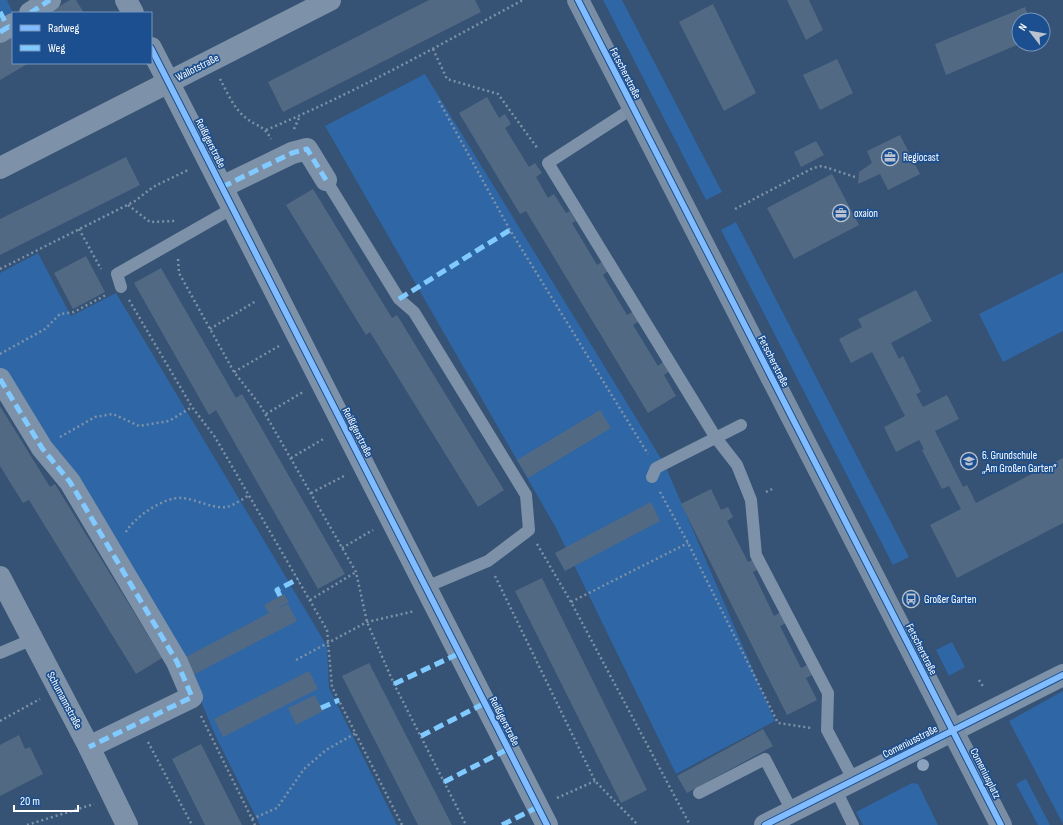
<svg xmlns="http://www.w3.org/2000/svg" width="1063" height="825" font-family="'Sofia Sans Condensed',sans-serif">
<rect width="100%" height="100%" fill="#365274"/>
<g fill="#2f66a5">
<polygon points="0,0 7,0 13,13 0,21"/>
<polygon points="603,0 622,0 722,192 706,200"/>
<polygon points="425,74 665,465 775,721 676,774 556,528 325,126"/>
<polygon points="736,222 909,557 893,565 721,230"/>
<polygon points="38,253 71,316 116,293 327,646 329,688 397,825 260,825 215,735 182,656 0,375 0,273"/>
<polygon points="1063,272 1063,331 1003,362 979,314"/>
<polygon points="952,642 965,667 949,676 936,650"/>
<polygon points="1063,691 1063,824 1009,721"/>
<polygon points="1025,779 1026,779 1050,825 1038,825 1016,784"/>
<polygon points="912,783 918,784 938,825 863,825 856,812"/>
</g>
<g fill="#526984">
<polygon points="70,0 76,0 84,13 48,13"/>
<polygon points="429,0 475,0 481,12 283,112 268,82"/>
<polygon points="787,0 809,0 823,30 806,40"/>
<polygon points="713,4 756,93 724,111 679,22"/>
<polygon points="1025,7 1030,20 1019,20 1019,44 946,75 935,44"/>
<polygon points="13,34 13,63 29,63 0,80 0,42"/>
<polygon points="837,59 853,93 820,110 803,75"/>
<polygon points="487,97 499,118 505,114 511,124 505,128 529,167 535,163 542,173 536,177 548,198 554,194 566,213 570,211 576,221 572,223 597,265 603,261 608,271 603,275 627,315 634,311 640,321 633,325 658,366 664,361 670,371 664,375 676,396 648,413 526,211 520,214 459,113"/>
<polygon points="900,135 920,174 888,190 880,174 858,184 859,172 872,163 867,151"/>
<polygon points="816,141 824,155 801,167 794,152"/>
<polygon points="126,157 140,185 0,255 0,219"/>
<polygon points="832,174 859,225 794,259 767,208"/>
<polygon points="313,189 392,318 397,315 504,490 478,507 370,332 366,335 286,205"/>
<polygon points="86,256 105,292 73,309 54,273"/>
<polygon points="161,268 236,398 242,394 345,574 318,589 216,410 209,415 134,283"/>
<polygon points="916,290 932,321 891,343 899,359 903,356 921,392 916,394 923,407 947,395 959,419 935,431 963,487 967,485 976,503 1063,458 1063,523 957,578 930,525 961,509 949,486 942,489 922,450 924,449 919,440 896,452 884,427 905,416 872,352 851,363 839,339 862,327 858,319"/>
<polygon points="0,406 50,487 55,484 162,658 136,674 29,500 23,503 0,466"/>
<polygon points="600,410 611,428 528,478 517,460"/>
<polygon points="711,489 721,510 728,507 733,517 727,521 748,562 754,559 759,569 753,572 774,616 781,612 786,623 780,626 801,668 807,665 812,675 806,678 817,700 787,715 681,504"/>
<polygon points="651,502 660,521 565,571 555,553"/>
<polygon points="542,578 647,790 621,803 515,591"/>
<polygon points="284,594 289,602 275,610 288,604 297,621 193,675 184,658 269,613 264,605"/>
<polygon points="369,663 452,825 418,825 342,676"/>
<polygon points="309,671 318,689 223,737 214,719"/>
<polygon points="315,695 323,711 296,725 288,708"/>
<polygon points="763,729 773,746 687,793 677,776"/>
<polygon points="19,735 25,749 30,747 43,774 0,796 0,745"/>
<polygon points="201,744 242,825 205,825 172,759"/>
</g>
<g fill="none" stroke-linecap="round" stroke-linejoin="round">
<g stroke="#7d92a8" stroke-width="2.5" stroke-dasharray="2 3" stroke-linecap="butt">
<polyline points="433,49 447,79 498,94 538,149"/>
<path d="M220,79C227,92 234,109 246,118C257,127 264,125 271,139"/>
<polyline points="439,101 510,230 648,454"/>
<polyline points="294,129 300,116"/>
<path d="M266,130C355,93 439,45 523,0"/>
<polyline points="128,205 150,222 175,221"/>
<polyline points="735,209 813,168 822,166 855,177"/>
<polyline points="79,229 101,269"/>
<polyline points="178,259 179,273 234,372 260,405 356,572 367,622 394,684 466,825"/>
<polyline points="0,269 135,201 153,187 188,170"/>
<polyline points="129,300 192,407 215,437 327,630 332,687 402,825"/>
<polyline points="210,329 256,301"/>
<polyline points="0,354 45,329 60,314 74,312 106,295"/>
<polyline points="234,372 279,346"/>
<polyline points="266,414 303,392"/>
<polyline points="60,437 95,417 113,414 139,426 169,421 192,407"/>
<polyline points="291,458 325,438"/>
<polyline points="660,492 688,543 778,723 811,728"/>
<polyline points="766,492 772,489"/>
<polyline points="311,493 344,476"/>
<path d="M126,532C133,518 165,496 182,498C196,499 212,509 227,507C234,505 243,499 249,495"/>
<polyline points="537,544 571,602 690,825"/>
<polyline points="342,548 373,530"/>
<polyline points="495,576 595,781 638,825"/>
<polyline points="310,600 356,572"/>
<polyline points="571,602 688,543"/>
<polyline points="296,660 367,622 415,611"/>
<polyline points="979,680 984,688"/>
<polyline points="201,716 255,825"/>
<polyline points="0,721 40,699"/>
<polyline points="148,742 192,825"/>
<polyline points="557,798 595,781"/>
<polyline points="252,819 277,808 304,769 326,750 356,733"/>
<polyline points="27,825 94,804"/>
</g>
<g stroke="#7d92a8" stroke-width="12">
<polyline points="633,108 548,163 716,438 737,465 751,500 756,555 828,693 827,730 854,781"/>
<polyline points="326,180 399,299 414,312 526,495 529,530 488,561 426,587"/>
<polyline points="121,287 117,274 233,208"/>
<polyline points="652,477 656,468 741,425"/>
<polyline points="0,653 33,639"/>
<polyline points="836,790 853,825"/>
<polyline points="699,793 765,759 792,811"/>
</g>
<g stroke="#7d92a8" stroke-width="22">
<polyline points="126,0 133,13"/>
<polyline points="30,13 50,0"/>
<polyline points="0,32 13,24"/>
<polyline points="151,48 547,825"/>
<polyline points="0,168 330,0"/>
<polyline points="222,187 292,153 307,149 326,180"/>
<polyline points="0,379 42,448 70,482 177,662 192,697 89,747"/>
<polyline points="0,577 89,747 127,825"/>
<polyline points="765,825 1063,675"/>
</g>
<polyline stroke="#798da4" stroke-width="22" points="578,0 1001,825"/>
<g stroke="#7e92a7" stroke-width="1">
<polyline points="572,0 995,825"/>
<polyline points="584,0 1006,825"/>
</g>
<g stroke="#80caff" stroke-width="5" stroke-dasharray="10 5" stroke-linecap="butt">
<polyline points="0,12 8,27"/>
<polyline points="30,13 50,0"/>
<polyline points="0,32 13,24"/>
<polyline points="222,187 292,153 307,149 326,180"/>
<polyline points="399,299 510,230"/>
<polyline points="0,379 42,448 70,482 177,662 192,697 89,747"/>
<polyline points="280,596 277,590 298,579"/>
<polyline points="394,684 460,653"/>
<polyline points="321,708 339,700"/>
<polyline points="421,736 485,703"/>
<polyline points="444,782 508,749"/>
<polyline points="502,825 538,807"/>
</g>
<g stroke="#1b4f8f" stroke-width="8">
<g id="cycleway">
<polyline points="578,0 1001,825"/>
<polyline points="151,48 547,825"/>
<polyline points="765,825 1063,675"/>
</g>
</g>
<use href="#cycleway" stroke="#80bcff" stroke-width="6"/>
</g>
<circle fill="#8aa2be" cx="923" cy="765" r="6"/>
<defs>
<g id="office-ring" transform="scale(0.9)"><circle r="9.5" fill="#1b4f8f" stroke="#b9c2ce" stroke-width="1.5"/><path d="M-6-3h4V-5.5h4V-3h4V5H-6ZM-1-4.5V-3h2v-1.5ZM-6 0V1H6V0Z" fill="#b9c2ce"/></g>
<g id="school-ring" transform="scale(0.9)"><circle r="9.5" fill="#1b4f8f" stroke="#b9c2ce" stroke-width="1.5"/><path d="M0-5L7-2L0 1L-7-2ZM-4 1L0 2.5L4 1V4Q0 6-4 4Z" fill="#b9c2ce"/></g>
<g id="bus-ring" transform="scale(0.9)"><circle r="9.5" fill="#1b4f8f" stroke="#b9c2ce" stroke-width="1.5"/><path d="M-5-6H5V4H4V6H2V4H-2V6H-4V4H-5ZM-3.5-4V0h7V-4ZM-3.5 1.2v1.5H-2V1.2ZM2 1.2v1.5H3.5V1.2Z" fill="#b9c2ce"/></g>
</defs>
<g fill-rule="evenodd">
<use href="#office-ring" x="890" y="157"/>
<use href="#office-ring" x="841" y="213"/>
<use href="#school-ring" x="969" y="461"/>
<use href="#bus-ring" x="911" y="599"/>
</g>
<g text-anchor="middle" stroke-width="3.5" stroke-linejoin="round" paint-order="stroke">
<g font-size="11" fill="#fff" stroke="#1b4f8f">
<text transform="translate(197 67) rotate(-27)" y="4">Wallotstraße</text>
<text transform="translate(626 73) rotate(63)" y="4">Fetscherstraße</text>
<text transform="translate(211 143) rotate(63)" y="4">Reißigerstraße</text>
<text transform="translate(774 361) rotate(63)" y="4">Fetscherstraße</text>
<text transform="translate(358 432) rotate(63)" y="4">Reißigerstraße</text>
<text transform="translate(922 649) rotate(63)" y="4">Fetscherstraße</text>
<text transform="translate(65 700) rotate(62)" y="4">Schumannstraße</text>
<text transform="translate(505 721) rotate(63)" y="4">Reißigerstraße</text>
<text transform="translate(910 741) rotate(-27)" y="4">Comeniusstraße</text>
<text transform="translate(986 773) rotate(63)" y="4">Comeniusplatz</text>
</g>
<g font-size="11" fill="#fff" stroke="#1b4f8f" text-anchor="start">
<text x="903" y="161">Regiocast</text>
<text x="854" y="217">oxaion</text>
<text x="982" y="459">6. Grundschule<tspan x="982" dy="13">„Am Großen Garten“</tspan></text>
<text x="924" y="603">Großer Garten</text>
</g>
</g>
<rect x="12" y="12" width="140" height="52" fill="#1b4f8f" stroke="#7695bc"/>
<rect x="20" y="25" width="20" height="6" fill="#80bcff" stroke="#7695bc"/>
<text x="48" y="32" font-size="12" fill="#ffffff">Radweg</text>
<rect x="20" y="45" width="20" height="6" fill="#80caff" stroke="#7695bc"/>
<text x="48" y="52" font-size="12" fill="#ffffff">Weg</text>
<g transform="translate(1031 32) rotate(301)"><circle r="19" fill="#1b4f8f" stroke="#7695bc"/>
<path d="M0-3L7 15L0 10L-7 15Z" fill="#b9c2ce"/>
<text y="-6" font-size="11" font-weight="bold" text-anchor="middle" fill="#ffffff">N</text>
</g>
<path d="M14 805v6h64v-6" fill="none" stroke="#ffffff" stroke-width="2"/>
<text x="20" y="805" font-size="12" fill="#ffffff" stroke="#1b4f8f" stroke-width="3" paint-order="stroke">20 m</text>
</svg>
